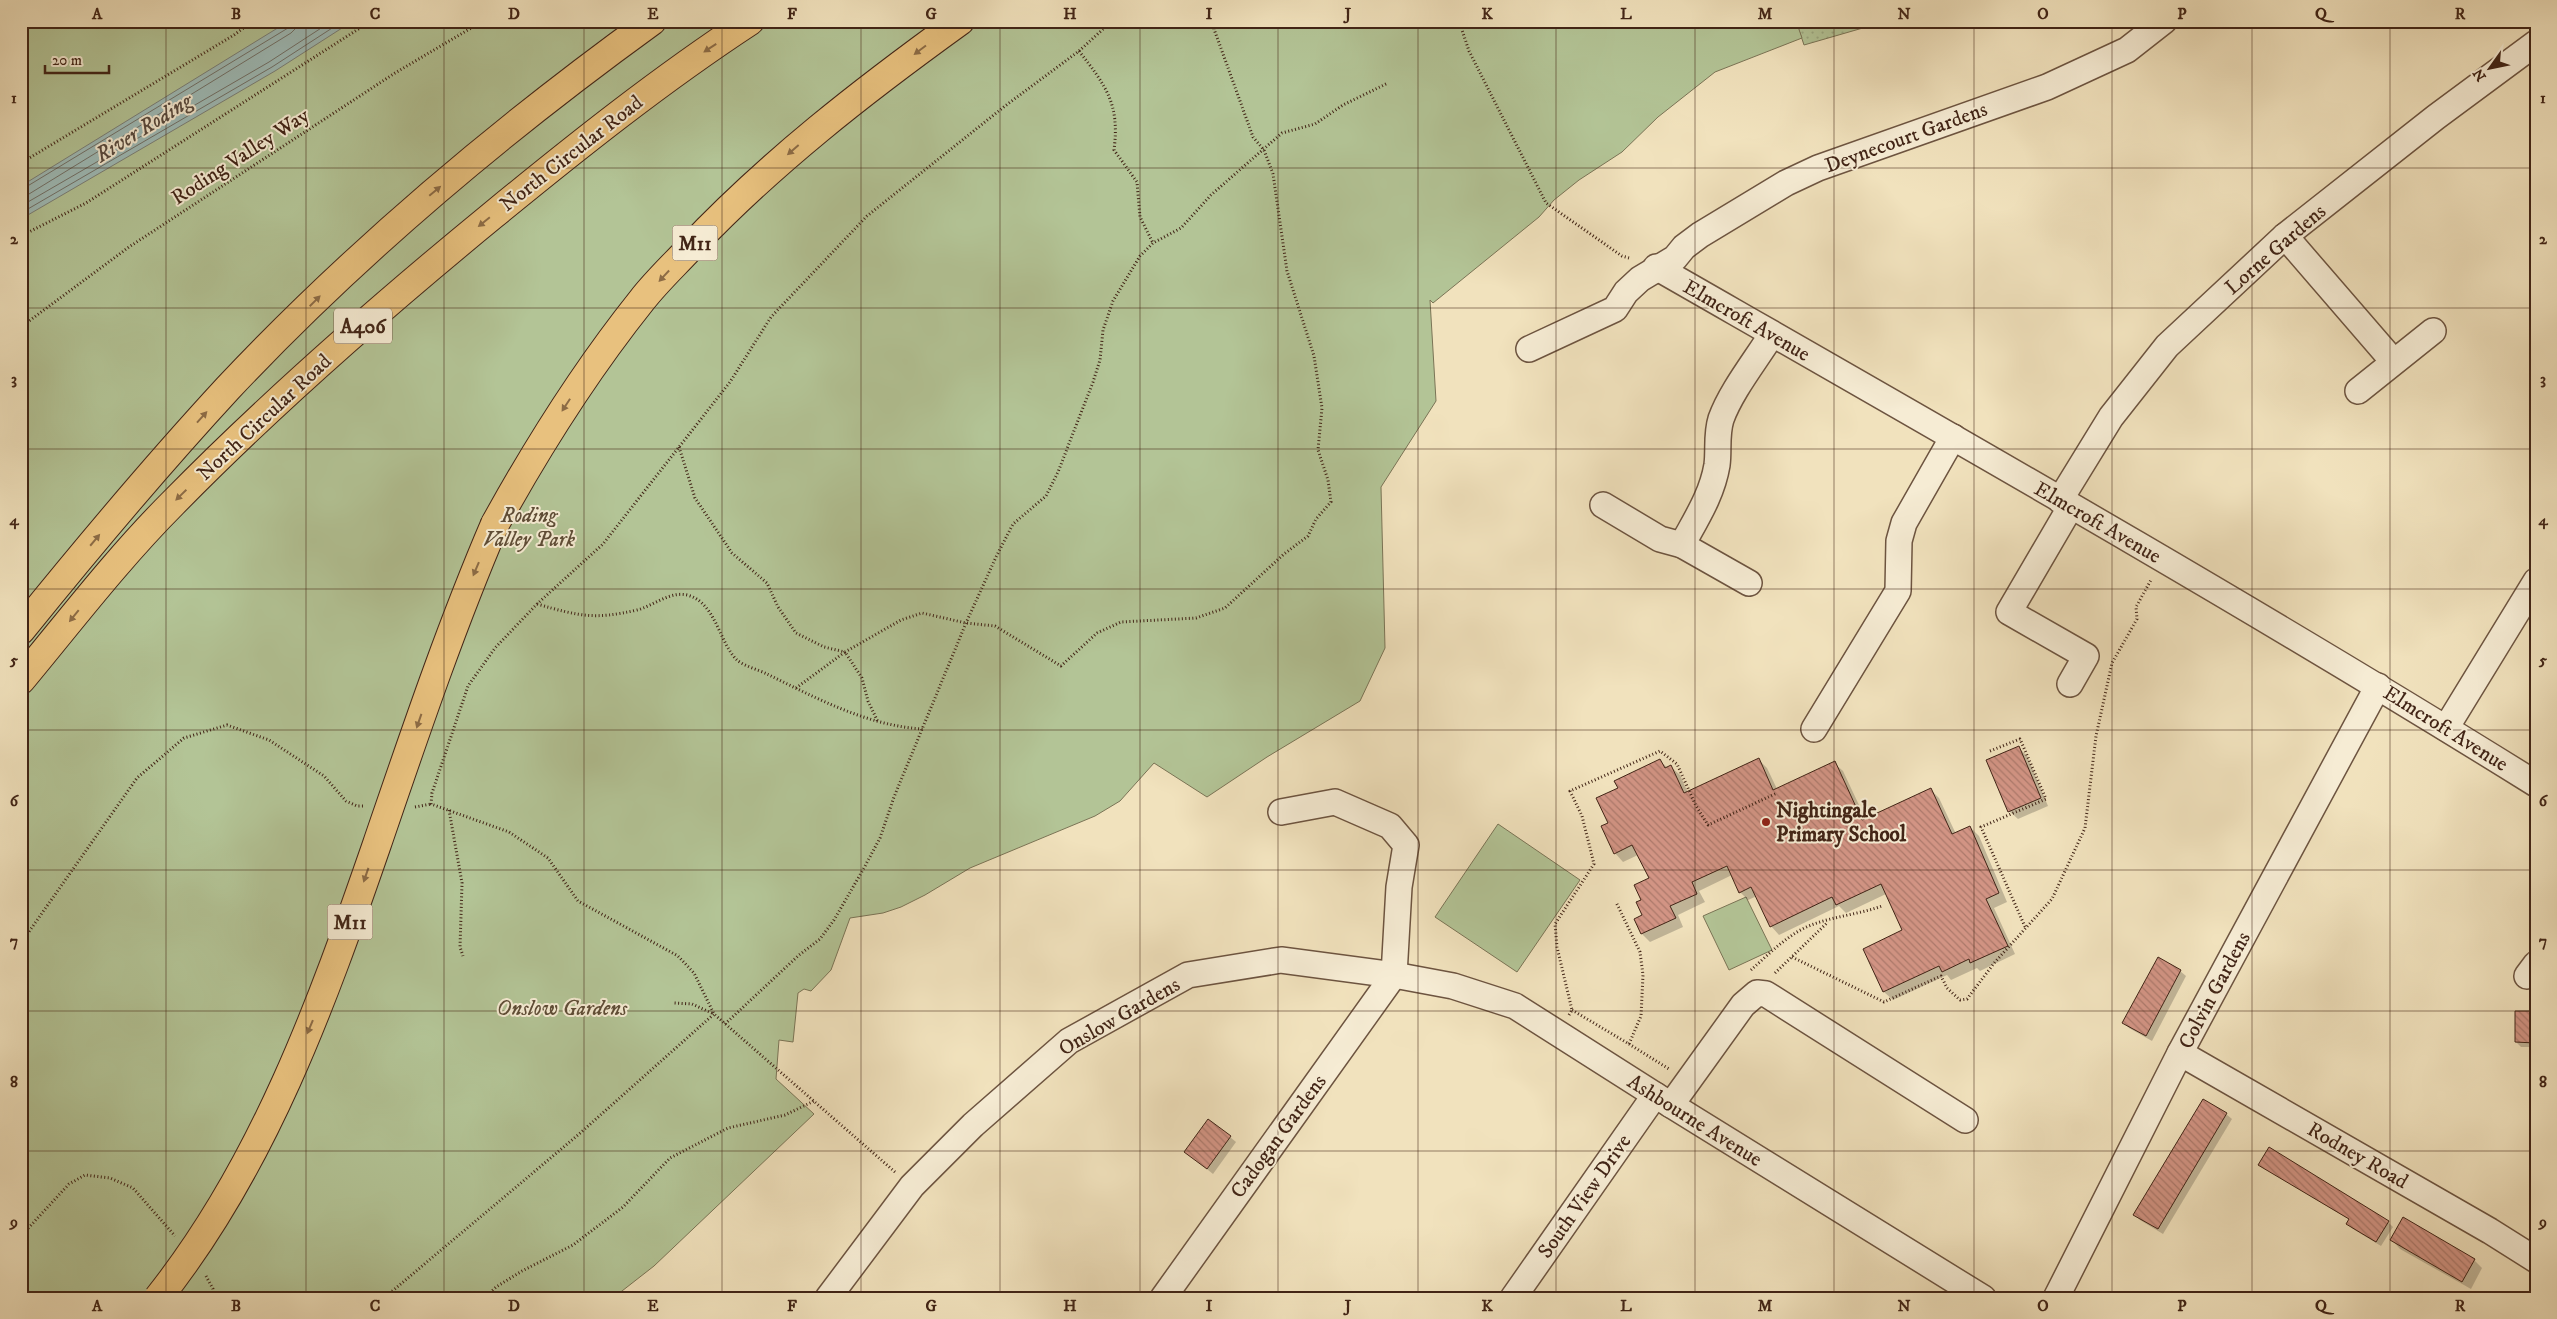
<svg xmlns="http://www.w3.org/2000/svg" width="2557" height="1319" font-family="'IM FELL DW Pica',serif">
<defs>
<pattern id="grass-dots" width="8" height="8" patternUnits="userSpaceOnUse" patternTransform="scale(1.25)"><rect width="8" height="8" fill="#b3c496"/><path d="M2 2h.1M6 6h.1" fill="none" stroke="#9ba881" stroke-width="1.8" stroke-linecap="round"/></pattern>
<pattern id="building-back-hatch" width="6" height="6" patternUnits="userSpaceOnUse" patternTransform="scale(1.25)"><rect width="6" height="6" fill="#d29484"/><path d="M-1 5l2 2M0 0l6 6M5-1l2 2" fill="none" stroke="#ac796b"/></pattern>
</defs>
<rect width="100%" height="100%" fill="#f1e2bd"/>
<filter id="stains"><feTurbulence type="fractalNoise" baseFrequency=".004" numOctaves="4"/><feColorMatrix values="0 0 0 0 .2 0 0 0 0 .09 0 0 0 0 .02 0 0 0 .5 -.17"/></filter>
<radialGradient id="worn" r=".72"><stop offset=".6" stop-color="#630" stop-opacity="0"/><stop offset="1" stop-color="#630" stop-opacity=".3"/></radialGradient>
<polygon fill="url(#grass-dots)" stroke="#7a7456" points="1796,21 1887,21 1804,45"/>
<g fill="#b3c496" stroke="#7a7456">
<polygon points="21,21 1796,21 1802,38 1715,72 1658,117 1622,152 1579,180 1554,200 1539,217 1433,303 1430,300 1436,401 1381,487 1385,648 1360,701 1267,757 1207,797 1154,763 1120,801 1095,816 970,868 925,895 901,907 883,913 850,918 831,970 811,991 804,989 798,993 793,1042 779,1040 776,1079 814,1114 654,1266 613,1298 21,1298"/>
<polygon points="1498,824 1580,880 1517,972 1435,917"/>
<polygon points="1746,897 1772,950 1729,970 1703,916"/>
</g>
<polygon fill="#9ebcb9" stroke="#797f78" points="289,21 353,21 275,71 21,219 21,186"/>
<g fill="#0003">
<polygon points="2019,748 2027,756 2048,806 2018,819 2009,811"/>
<polygon points="1759,760 1767,768 1777,789 1834,763 1843,771 1866,820 1930,789 1939,798 1956,834 1970,827 1979,836 2007,902 1994,908 2015,954 1980,971 1977,968 1951,980 1947,975 1893,1000 1884,992 1865,950 1904,931 1886,894 1846,913 1839,906 1779,935 1771,926 1757,896 1748,900 1740,892 1732,875 1699,891 1705,902 1678,915 1683,927 1650,942 1642,934 1642,900 1650,879 1638,855 1623,862 1615,853 1619,789 1660,761 1668,768 1671,767 1680,775 1688,793"/>
<polygon points="2180,971 2186,976 2152,1041 2129,1028 2124,1023"/>
<polygon points="2536,1013 2536,1047 2521,1047 2516,1042"/>
<polygon points="2226,1114 2232,1119 2163,1234 2140,1220 2135,1215"/>
<polygon points="1230,1137 1236,1142 1213,1174 1186,1152"/>
<polygon points="2269,1148 2388,1222 2393,1227 2381,1246 2353,1229 2348,1224 2350,1220 2265,1169 2260,1164"/>
<polygon points="2392,1240 2474,1260 2482,1268 2471,1289 2400,1249"/>
</g>
<g fill="none" stroke-linecap="round" stroke-linejoin="round">
<g stroke="#707068" stroke-width="1">
<polyline points="21,190 288,28 291,21"/>
<polyline points="21,196 29,194 291,33 296,28 297,21"/>
<polyline points="21,206 269,62 332,21"/>
<polyline points="21,213 272,67 343,21"/>
</g>
</g>
<g fill="url(#building-back-hatch)" stroke="#412416">
<polygon points="2019,746 2041,798 2008,812 1986,760"/>
<polygon points="1759,758 1773,790 1835,761 1862,820 1931,788 1952,834 1970,826 1999,893 1986,899 2008,946 1970,963 1969,959 1942,972 1939,966 1883,992 1863,949 1902,930 1881,884 1836,905 1832,897 1770,927 1751,887 1739,893 1727,866 1692,882 1697,894 1670,906 1676,918 1641,934 1634,919 1642,915 1636,902 1641,900 1634,885 1649,878 1632,845 1614,854 1601,826 1608,823 1596,798 1618,788 1614,781 1660,759 1665,768 1671,765 1684,793"/>
<polygon points="2158,957 2181,970 2146,1036 2122,1023"/>
<polygon points="2515,1011 2536,1011 2535,1043 2515,1042"/>
<polygon points="2203,1099 2227,1113 2158,1229 2133,1215"/>
<polygon points="1208,1119 1231,1136 1207,1169 1184,1152"/>
<polygon points="2269,1147 2389,1221 2376,1242 2346,1224 2349,1219 2258,1165"/>
<polygon points="2403,1217 2475,1259 2462,1282 2390,1240"/>
</g>
<g fill="none" stroke-linecap="round" stroke-linejoin="round">
<g stroke="#6d5440" stroke-width="28">
<g id="minor">
<polyline points="2285,236 2393,361"/>
<path d="M1656,267C1951,436 2247,604 2536,784"/>
<polyline points="1529,349 1615,309 1626,292 1640,279 1675,258 1684,247 1700,235 1786,183 1818,168 2047,87 2127,50 2164,21"/>
<polyline points="2358,391 2433,331"/>
<polyline points="2060,500 2111,417 2167,346 2285,236 2436,117 2536,43"/>
<polyline points="1603,505 1660,539 1682,545 1749,583"/>
<path d="M1682,545C1696,519 1712,495 1717,465C1719,450 1716,435 1721,419C1731,391 1756,360 1772,334"/>
<polyline points="2070,684 2086,656 2009,612 2071,506"/>
<polyline points="2446,728 2536,581"/>
<polyline points="1814,729 1898,591 1899,541 1904,523 1953,437"/>
<polyline points="1281,812 1335,802 1390,826 1406,845 1399,887 1394,975"/>
<polyline points="2527,976 2536,964"/>
<polyline points="2180,1053 2490,1231 2536,1260"/>
<polyline points="1671,1105 1743,1005 1757,993 1766,994 1965,1120"/>
<polyline points="828,1298 912,1186 973,1125 1069,1041 1188,975 1281,960 1394,975 1453,986 1515,1006 1655,1095 1983,1298"/>
<polyline points="1163,1298 1394,975"/>
<polyline points="1513,1298 1655,1095"/>
<polyline points="2056,1298 2180,1053 2378,686"/>
</g>
</g>
<g stroke="#412416" stroke-width="30">
<g id="highway">
<path d="M495,524C538,446 586,370 642,300C656,282 673,266 688,250C770,163 863,91 960,21"/>
<path d="M21,630C88,547 156,466 228,388C356,252 500,131 652,21"/>
<path d="M21,680C70,621 118,558 173,503C273,401 382,306 493,215C576,147 660,80 750,21"/>
</g>
</g>
<g stroke="#412416" stroke-width="3" stroke-dasharray="1 2.5" stroke-linecap="butt">
<polyline points="1459,21 1469,51 1546,203 1622,256 1629,258"/>
<path d="M1079,51C1106,86 1120,104 1114,150L1137,182L1140,217L1153,243"/>
<polyline points="21,163 234,35 253,21"/>
<polyline points="21,236 86,203 371,21"/>
<polyline points="21,327 129,247 395,73 483,21"/>
<polyline points="679,447 695,498 732,553 767,583 778,607 796,633 824,647 845,652 901,620 922,613 966,623 995,626 1061,666 1097,633 1121,622 1196,618 1225,608 1284,554 1308,536 1316,519 1331,502 1328,480 1318,450 1322,408 1314,356 1287,271 1273,174 1264,150 1253,137 1214,29 1215,21"/>
<path d="M537,604C579,616 594,620 637,610C653,606 670,591 687,595C716,602 719,643 737,660C744,666 759,670 767,674C816,698 868,726 923,729"/>
<polyline points="796,688 845,652 862,678 868,701 878,722"/>
<polyline points="1990,751 2020,739 2046,799 1981,827 2026,929"/>
<polyline points="415,807 431,804"/>
<polyline points="449,810 462,883 460,947 463,956"/>
<polyline points="21,943 137,778 184,738 227,725 269,740 324,776 346,801 357,806 365,806"/>
<polyline points="1792,957 1884,1002 1941,976 1947,988 1960,1000 1967,999 1995,962 2052,899 2085,828 2096,736 2112,663 2137,619 2136,607 2151,580"/>
<path d="M1751,970C1769,954 1790,932 1814,924C1836,916 1860,914 1882,906"/>
<polyline points="1775,973 1828,922"/>
<polyline points="1572,1010 1629,1044 1641,1016 1643,975 1640,952 1616,902"/>
<polyline points="1569,1015 1572,1010 1557,947 1555,924 1594,864 1582,816 1570,791 1660,751 1677,764 1696,806 1708,825 1777,793"/>
<polyline points="725,1024 799,955 820,939 834,920 864,868 880,838 894,797 966,623 996,557 1013,524 1046,496 1058,472 1093,382 1100,360 1103,330 1113,301 1140,256 1153,243 1181,228 1211,195 1282,133 1315,124 1343,105 1388,83"/>
<polyline points="1629,1044 1669,1069"/>
<polyline points="895,1172 714,1014 694,973 678,956 578,901 548,858 509,832 431,804 432,793 468,686 495,648 537,604 603,544 730,382 771,317 867,216 1005,106 1079,51 1112,21"/>
<polyline points="21,1236 69,1184 85,1175 110,1178 133,1188 175,1236"/>
<polyline points="206,1276 213,1289 215,1298"/>
<polyline points="384,1298 578,1135 714,1014 692,1004 674,1003"/>
<polyline points="485,1298 496,1287 522,1271 573,1245 623,1207 670,1158 728,1128 785,1115 814,1101"/>
</g>
<use href="#minor" stroke="#f6ecd4" stroke-width="25"/>
<use href="#highway" stroke="#e8c17e" stroke-width="28"/>
<g stroke="#412416" stroke-width="30" stroke-linecap="butt">
<path id="highway-bridge" d="M158,1298C264,1165 322,1003 377,844C414,736 450,629 495,524"/>
</g>
<use href="#highway-bridge" stroke="#e8c17e" stroke-width="28"/>
</g>
<defs><path id="oneway-solid" d="M-6-.8H1V-3.2L6.5 0L1 3.2V.8H-6Z" transform="scale(1.25)"/></defs>
<g fill="#8c6b45">
<use href="#oneway-solid" transform="translate(710 48) rotate(147)"/>
<use href="#oneway-solid" transform="translate(920 50) rotate(143)"/>
<use href="#oneway-solid" transform="translate(793 150) rotate(139)"/>
<use href="#oneway-solid" transform="translate(435 191) rotate(-40)"/>
<use href="#oneway-solid" transform="translate(484 222) rotate(141)"/>
<use href="#oneway-solid" transform="translate(664 276) rotate(133)"/>
<use href="#oneway-solid" transform="translate(315 301) rotate(-45)"/>
<use href="#oneway-solid" transform="translate(566 405) rotate(123)"/>
<use href="#oneway-solid" transform="translate(202 417) rotate(-48)"/>
<use href="#oneway-solid" transform="translate(181 495) rotate(136)"/>
<use href="#oneway-solid" transform="translate(95 540) rotate(-50)"/>
<use href="#oneway-solid" transform="translate(476 569) rotate(113)"/>
<use href="#oneway-solid" transform="translate(74 616) rotate(129)"/>
<use href="#oneway-solid" transform="translate(419 721) rotate(109)"/>
<use href="#oneway-solid" transform="translate(366 875) rotate(109)"/>
<use href="#oneway-solid" transform="translate(310 1027) rotate(113)"/>
</g>
<path fill="none" stroke="#412416" stroke-width="1" stroke-opacity="0.55" d="M166,21V1298M306,21V1298M444,21V1298M584,21V1298M722,21V1298M861,21V1298M1000,21V1298M1140,21V1298M1278,21V1298M1418,21V1298M1556,21V1298M1695,21V1298M1834,21V1298M1974,21V1298M2112,21V1298M2252,21V1298M2390,21V1298M21,168H2536M21,308H2536M21,449H2536M21,589H2536M21,730H2536M21,870H2536M21,1011H2536M21,1151H2536"/>
<circle fill="#8f2418" stroke="#f6ecd4" stroke-width="2" cx="1766" cy="822" r="5"/>
<g text-anchor="middle" stroke-width="4" stroke-linejoin="round" paint-order="stroke">
<g fill="#f6ecd4" stroke="#77604f" stroke-width="1">
<rect x="672.5" y="225.5" width="45" height="35" rx="4"/>
<rect x="334" y="308.5" width="58" height="35" rx="4"/>
<rect x="327.5" y="904.5" width="45" height="35" rx="4"/>
</g>
<g font-size="20" font-weight="bold" fill="#412416">
<text x="695" y="250">M11</text>
<text x="363" y="333">A406</text>
<text x="350" y="929">M11</text>
</g>
<g font-size="21" fill="#412416" stroke="#f6ecd4">
<text transform="translate(1906 137) rotate(-20)" y="7">Deynecourt Gardens</text>
<text transform="translate(571 153) rotate(-38)" y="7">North Circular Road</text>
<text transform="translate(240 156) rotate(-33)" y="7">Roding Valley Way</text>
<text transform="translate(2275 249) rotate(-41)" y="7">Lorne Gardens</text>
<text transform="translate(1747 320) rotate(30)" y="7">Elmcroft Avenue</text>
<text transform="translate(264 417) rotate(-43)" y="7">North Circular Road</text>
<text transform="translate(2098 522) rotate(30)" y="7">Elmcroft Avenue</text>
<text transform="translate(2446 728) rotate(32)" y="7">Elmcroft Avenue</text>
<text transform="translate(2214 990) rotate(-62)" y="7">Colvin Gardens</text>
<text transform="translate(1119 1016) rotate(-30)" y="7">Onslow Gardens</text>
<text transform="translate(1695 1120) rotate(32)" y="7">Ashbourne Avenue</text>
<text transform="translate(1278 1136) rotate(-54)" y="7">Cadogan Gardens</text>
<text transform="translate(2358 1155) rotate(30)" y="7">Rodney Road</text>
<text transform="translate(1584 1196) rotate(-55)" y="7">South View Drive</text>
</g>
<g font-size="21" font-style="italic" fill="#5e4c36" stroke="#f6ecd4">
<text x="529" y="522">Roding<tspan x="529" dy="24">Valley Park</tspan></text>
<text x="562" y="1015">Onslow Gardens</text>
</g>
<g font-size="21" font-weight="bold" fill="#412416" stroke="#f6ecd4" text-anchor="start">
<text x="1776" y="817">Nightingale<tspan x="1776" dy="24">Primary School</tspan></text>
</g>
<g font-size="22" font-style="italic" fill="#584a3f" stroke="#f6ecd4">
<text transform="translate(143 127) rotate(-32)" y="8">River Roding</text>
</g>
</g>
<rect width="2557" height="1319" fill="none" stroke="#f1e2bd" stroke-width="55"/>
<g transform="translate(2490 68) rotate(237)" stroke="#f6ecd4" stroke-width="4" paint-order="stroke">
<path d="M0-4L9 19L0 12L-9 19Z" fill="#412416"/>
<text y="-8" font-size="14" font-weight="bold" text-anchor="middle" fill="#412416">N</text>
</g>
<path d="M45 65v8h64v-8" fill="none" stroke="#412416" stroke-width="2.5"/>
<text x="52" y="65" font-size="15" fill="#412416" stroke="#f6ecd4" stroke-width="4" paint-order="stroke">20 m</text>
<rect x="28" y="28" width="2502" height="1264" fill="none" stroke="#412416" stroke-width="2"/>
<g font-size="16" text-anchor="middle" font-weight="bold" fill="#412416">
<text x="97" y="19">A</text>
<text x="236" y="19">B</text>
<text x="375" y="19">C</text>
<text x="514" y="19">D</text>
<text x="653" y="19">E</text>
<text x="792" y="19">F</text>
<text x="931" y="19">G</text>
<text x="1070" y="19">H</text>
<text x="1209" y="19">I</text>
<text x="1348" y="19">J</text>
<text x="1487" y="19">K</text>
<text x="1626" y="19">L</text>
<text x="1765" y="19">M</text>
<text x="1904" y="19">N</text>
<text x="2043" y="19">O</text>
<text x="2182" y="19">P</text>
<text x="2321" y="19">Q</text>
<text x="2460" y="19">R</text>
<text x="14" y="103">1</text>
<text x="2543" y="103">1</text>
<text x="14" y="244">2</text>
<text x="2543" y="244">2</text>
<text x="14" y="384">3</text>
<text x="2543" y="384">3</text>
<text x="14" y="525">4</text>
<text x="2543" y="525">4</text>
<text x="14" y="665">5</text>
<text x="2543" y="665">5</text>
<text x="14" y="806">6</text>
<text x="2543" y="806">6</text>
<text x="14" y="946">7</text>
<text x="2543" y="946">7</text>
<text x="14" y="1087">8</text>
<text x="2543" y="1087">8</text>
<text x="14" y="1227">9</text>
<text x="2543" y="1227">9</text>
<text x="97" y="1311">A</text>
<text x="236" y="1311">B</text>
<text x="375" y="1311">C</text>
<text x="514" y="1311">D</text>
<text x="653" y="1311">E</text>
<text x="792" y="1311">F</text>
<text x="931" y="1311">G</text>
<text x="1070" y="1311">H</text>
<text x="1209" y="1311">I</text>
<text x="1348" y="1311">J</text>
<text x="1487" y="1311">K</text>
<text x="1626" y="1311">L</text>
<text x="1765" y="1311">M</text>
<text x="1904" y="1311">N</text>
<text x="2043" y="1311">O</text>
<text x="2182" y="1311">P</text>
<text x="2321" y="1311">Q</text>
<text x="2460" y="1311">R</text>
</g>
<rect width="100%" height="100%" filter="url(#stains)"/>
<rect width="100%" height="100%" fill="url(#worn)"/>
</svg>
